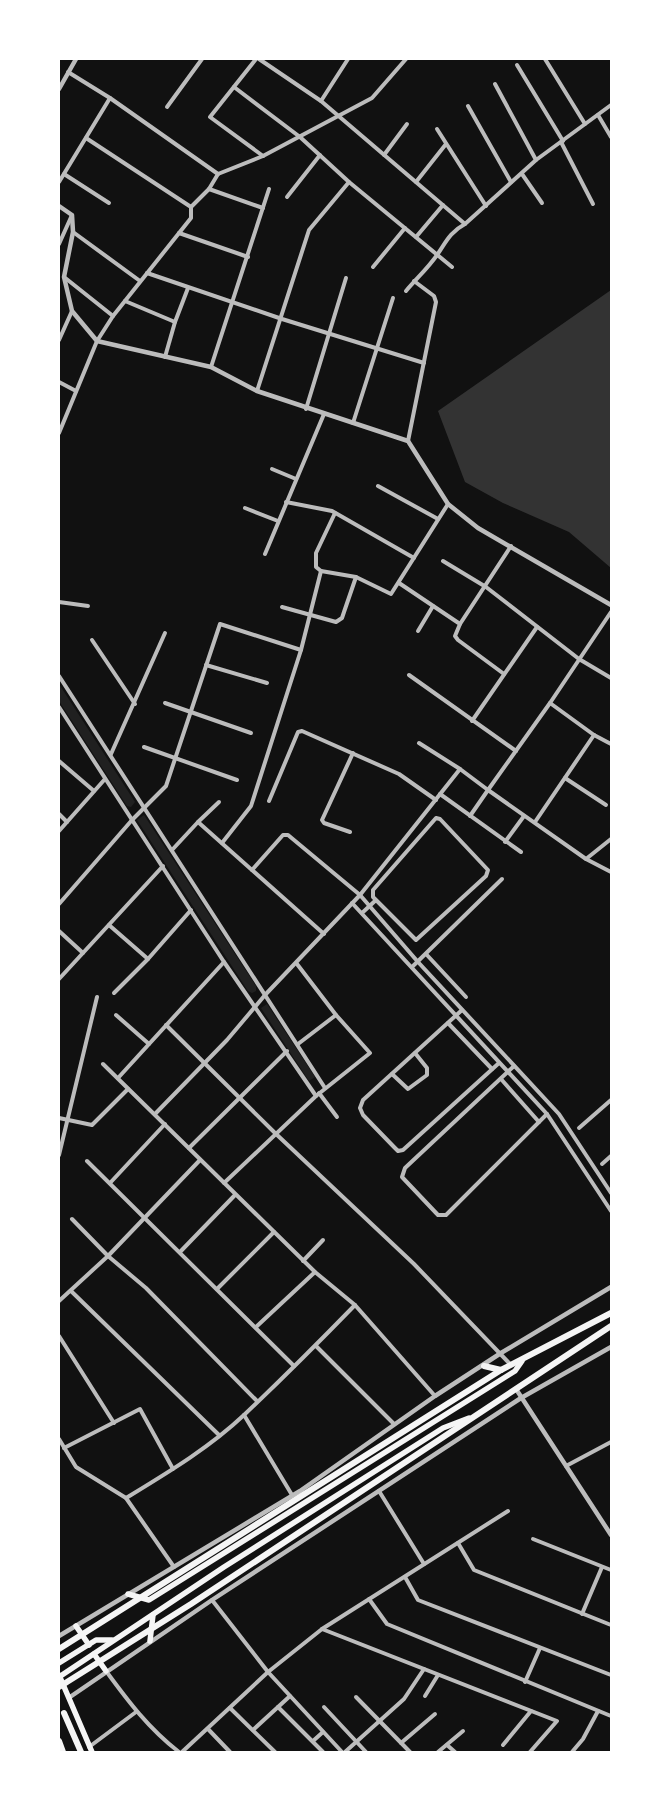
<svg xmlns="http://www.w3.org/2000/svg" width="670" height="1811" font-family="'PT Serif',serif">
<rect width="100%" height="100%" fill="#111"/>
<g fill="#202020">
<polygon points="59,684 135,802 131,807 127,806 59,701"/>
<polygon points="144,815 256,986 256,991 252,993 248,991 137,820"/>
<polygon points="267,1004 315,1077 309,1081 261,1008"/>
</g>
<polygon fill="#333" points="611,290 611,568 569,532 503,503 465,482 438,411"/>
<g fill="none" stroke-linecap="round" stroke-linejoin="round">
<g stroke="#bcbcbc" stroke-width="4">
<polyline points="256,59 210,117 263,156"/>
<polyline points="259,59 321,101 465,224"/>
<polyline points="545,59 585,124"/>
<polyline points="517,65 563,141"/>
<polyline points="68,72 110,98 218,174"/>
<polyline points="495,84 536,160"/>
<polyline points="234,87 300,137 349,182 452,267"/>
<polyline points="321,101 348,59"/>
<polyline points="468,106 511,182"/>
<polyline points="167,107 202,59"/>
<polyline points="598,115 611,137"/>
<polyline points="437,129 486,206"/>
<polyline points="86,138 191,207"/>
<polyline points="561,142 593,204"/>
<polyline points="384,155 407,124"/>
<polyline points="64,174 109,203"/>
<polyline points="522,174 542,203"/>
<polyline points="59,182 110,98"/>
<polyline points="416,182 446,144"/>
<polyline points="209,189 263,208"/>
<polyline points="287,197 320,155"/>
<polyline points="73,232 140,281"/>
<polyline points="179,233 248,257"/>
<polyline points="416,237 443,205"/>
<polyline points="59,244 72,215"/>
<polyline points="373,267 405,228"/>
<polyline points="147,273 282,319 424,363"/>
<polyline points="64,277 113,316"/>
<path d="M406,291C416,279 428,268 437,255C446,242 450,232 465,224L536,160L611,105"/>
<polyline points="125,301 175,322 188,288"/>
<polyline points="59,340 72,311"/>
<polyline points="165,357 175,322"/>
<polyline points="211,367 269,189"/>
<polyline points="59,382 76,391"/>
<polyline points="257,391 309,230 349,182"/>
<polyline points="306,409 346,278"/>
<polyline points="353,423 393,298"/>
<polyline points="59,433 97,341 113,316 191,218 191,207 209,189 218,174 263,156 372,98 406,59"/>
<polyline points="408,441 436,302 434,296 414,281"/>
<polyline points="272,469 296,479"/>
<polyline points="378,486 438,519"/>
<polyline points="286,502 332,511 414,558"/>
<polyline points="245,508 278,521"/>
<polyline points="335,513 316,553 316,567 321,571 356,577 391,594 448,504"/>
<polyline points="265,554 324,414"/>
<polyline points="443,561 486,587 579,659 611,678"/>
<polyline points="399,583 460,624 455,636 458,640 504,674"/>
<polyline points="59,602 88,606"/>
<polyline points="282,607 336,622 342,618 344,612 356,577"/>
<polyline points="611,612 550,703 488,790 586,859 611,839"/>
<polyline points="460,624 511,546"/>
<polyline points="418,631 433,606"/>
<polyline points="92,640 135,704"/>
<polyline points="206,665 267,683"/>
<polyline points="409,675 516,751"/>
<polyline points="59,676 325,1088"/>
<polyline points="165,703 251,733"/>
<polyline points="550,703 594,735 611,744"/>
<polyline points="59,707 224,962 316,1096"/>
<polyline points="472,721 537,627"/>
<polyline points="419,743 460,769"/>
<polyline points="144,747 237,780"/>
<polyline points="111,754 165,633"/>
<polyline points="59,761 94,791"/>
<polyline points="565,778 606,805"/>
<polyline points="440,794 521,852"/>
<polyline points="269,801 298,732 302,731 399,774 436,800"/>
<polyline points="59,814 67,822"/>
<polyline points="198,822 219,802"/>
<polyline points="535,822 594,735"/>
<polyline points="59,831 105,779"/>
<polyline points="350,832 324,823 322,820 353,753"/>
<polyline points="505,842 524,816"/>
<polyline points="222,843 251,806 301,650 321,571"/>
<polyline points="172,850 198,822 324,934"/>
<polyline points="586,859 611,872"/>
<polyline points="252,870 283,835 288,835 360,895 418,962 559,1114 611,1193"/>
<polyline points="352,903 547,1114 611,1211"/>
<polyline points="59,904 132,820 166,786 220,624 301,650"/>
<polyline points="362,913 376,900 373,897 373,890 436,818 440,819 488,870 486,876 416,940 376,900"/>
<polyline points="109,925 148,959"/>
<polyline points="59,931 83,953"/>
<polyline points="426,954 466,997"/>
<polyline points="297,964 336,1015 298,1044"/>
<polyline points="412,967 502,879"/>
<polyline points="59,979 163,866"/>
<polyline points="114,993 148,959 191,910"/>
<polyline points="462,1010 363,1100 360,1108 363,1115 394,1147 398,1151 403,1150 499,1063"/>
<polyline points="116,1015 149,1044"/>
<polyline points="448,1023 492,1069"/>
<polyline points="166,1025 275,1133 414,1264 511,1365"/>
<polyline points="103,1064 315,1272 355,1305 435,1396"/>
<polyline points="514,1066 405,1168 402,1177 438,1215 446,1215 547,1114"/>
<polyline points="392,1074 408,1089 427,1075 427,1068 415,1053"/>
<polyline points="118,1078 224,962"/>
<polyline points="501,1079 539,1122"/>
<polyline points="319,1093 337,1117"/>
<polyline points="155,1114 227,1040 265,995 360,895 460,769 488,790 470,816"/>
<polyline points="59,1118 92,1125 128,1089"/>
<polyline points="579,1128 611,1100"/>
<polyline points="189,1148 287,1051"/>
<polyline points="59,1155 97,997"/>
<polyline points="87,1161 294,1366"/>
<polyline points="602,1164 611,1156"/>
<polyline points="110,1183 165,1124"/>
<polyline points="224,1183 316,1096 370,1053 336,1015"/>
<polyline points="72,1219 108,1256 146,1288 257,1401"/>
<polyline points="180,1252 235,1195"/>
<polyline points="303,1261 323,1240"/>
<polyline points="217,1289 274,1232"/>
<polyline points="71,1291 219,1435"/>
<polyline points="59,1301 108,1256 200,1160"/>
<polyline points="256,1327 315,1272"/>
<polyline points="59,1336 114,1423"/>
<polyline points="316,1346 394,1424"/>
<polyline points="244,1415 292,1495"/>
<polyline points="59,1439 76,1467 126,1498 174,1567"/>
<polyline points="64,1448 140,1409 173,1469"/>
<polyline points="566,1466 611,1442"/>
<polyline points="379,1491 424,1564"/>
<path d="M126,1498C167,1473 209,1448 244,1415C282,1379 319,1342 355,1305"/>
<polyline points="533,1539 611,1570"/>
<polyline points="458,1543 474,1570 611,1625"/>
<polyline points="405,1577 418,1600 611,1675"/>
<polyline points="369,1599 387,1624 611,1716"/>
<polyline points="212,1600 268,1672 342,1752"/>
<polyline points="582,1614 602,1567"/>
<polyline points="322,1629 557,1721 530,1752"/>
<path d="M106,1671C128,1701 149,1729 179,1752"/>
<polyline points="525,1682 540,1648"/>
<polyline points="425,1696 438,1675"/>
<polyline points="356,1697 410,1752"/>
<polyline points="278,1707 323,1752"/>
<polyline points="324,1707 366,1752"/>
<polyline points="230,1708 275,1752"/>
<polyline points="208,1729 230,1752"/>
<polyline points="253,1730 290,1696"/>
<polyline points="313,1741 323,1732"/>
<polyline points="401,1743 435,1714"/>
<polyline points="447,1745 455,1752"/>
<polyline points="503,1745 531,1711"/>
<polyline points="89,1747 136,1712"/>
<polyline points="182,1752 268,1672 322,1629 508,1511"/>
<polyline points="345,1752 404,1699 424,1669"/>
<polyline points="438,1752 463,1731"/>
<polyline points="572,1752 583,1739 598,1711"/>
</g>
<g stroke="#bcbcbc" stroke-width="4.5">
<polyline points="59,89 76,59"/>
<polyline points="59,206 72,215 73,232 64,277 72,311 97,341 211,367 257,391 408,441 448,504 478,528 611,605"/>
<polyline points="516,1389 611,1535"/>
<polyline points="59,1636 300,1491 435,1396 501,1353 611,1287"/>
<polyline points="70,1697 212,1600 521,1398 611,1347"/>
</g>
<g stroke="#f5f5f5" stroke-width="5.5">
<polyline points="128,1594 149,1600 515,1371 522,1361"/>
<polyline points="76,1626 89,1645"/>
<polyline points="150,1641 153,1615"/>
<polyline points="94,1654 106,1671"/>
<polyline points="59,1663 96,1640 112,1640"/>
<polyline points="59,1675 92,1752"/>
<polyline points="59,1677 224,1567 443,1428 469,1418"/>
</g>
<g stroke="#f5f5f5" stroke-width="6">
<polyline points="484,1366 501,1370"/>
<polyline points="59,1649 501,1370 611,1313"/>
<polyline points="59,1687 191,1604 611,1326"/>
<polyline points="64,1713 81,1752"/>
<polyline points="59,1741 63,1752"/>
</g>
</g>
<rect width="670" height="1811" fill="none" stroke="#ffffff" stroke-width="120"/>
</svg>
